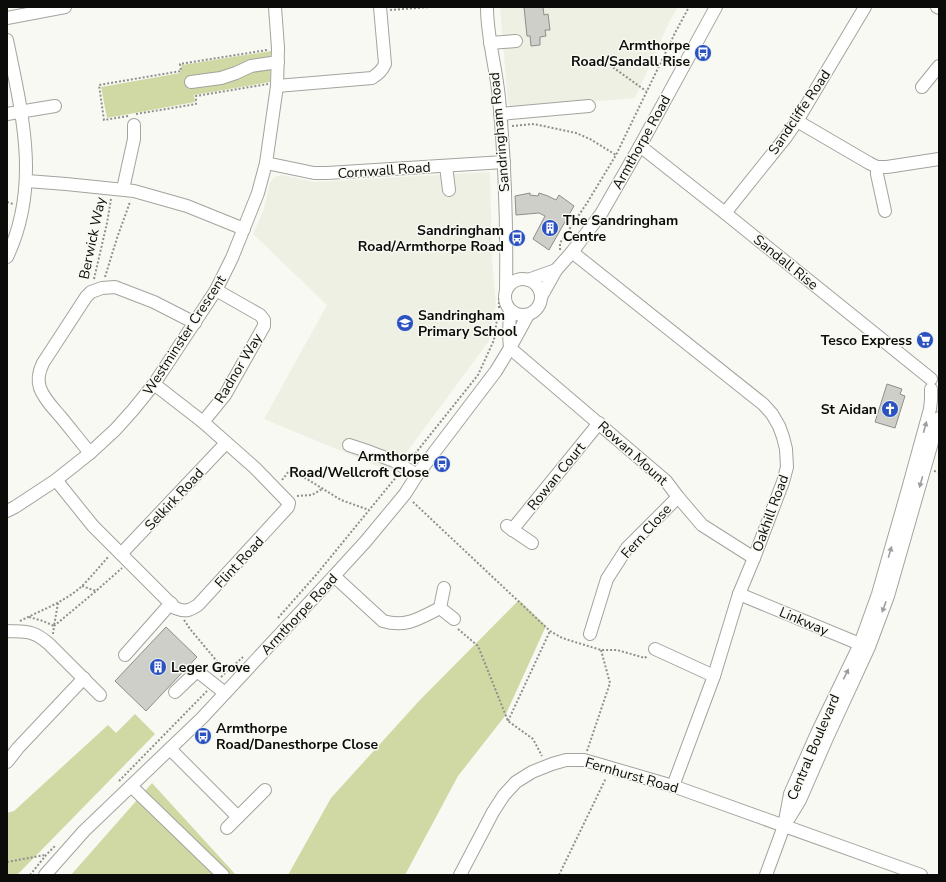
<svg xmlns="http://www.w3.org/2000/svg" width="946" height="882" font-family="'Nunito Sans',sans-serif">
<rect width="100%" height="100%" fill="#f8f9f3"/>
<g fill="#edf0e2">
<polygon points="500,7 678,7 670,20 635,98 513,108 508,104"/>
<polygon points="490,172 492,260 496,304 489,341 392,472 264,419 327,305 253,234 264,209 270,182 275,177 282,175 314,182"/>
</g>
<g fill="#d0d9a4">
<polygon points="271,51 270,82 194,95 195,102 107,118 101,87 180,73 182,65"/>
<polygon points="519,600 546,626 505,716 458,776 405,875 288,875 331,798 419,701"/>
<polygon points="135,714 155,734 17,875 7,875 7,813 14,811 108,725 116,733"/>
<polygon points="152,783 236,875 71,875"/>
</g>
<g fill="#cecfc9" stroke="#8e8f8a">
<polygon points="524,7 543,7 544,15 548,14 550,30 545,30 546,36 540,37 540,45 531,46 530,36 527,36"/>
<polygon points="530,193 530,195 538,196 539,193 548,196 556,200 559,195 574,206 549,250 533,239 545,216 539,213 516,215 515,196"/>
<polygon points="887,384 902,389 900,394 905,396 895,428 875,422"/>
<polygon points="166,627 197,657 146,711 115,681"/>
</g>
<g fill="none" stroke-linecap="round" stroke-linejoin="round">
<g stroke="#a2a49e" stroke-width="14">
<g id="minor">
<path d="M487,7C487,38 496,67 499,98C505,162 507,226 506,290"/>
<polyline points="937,7 939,8"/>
<polyline points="7,18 65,7"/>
<path d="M7,40C22,113 41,186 7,257"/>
<polyline points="490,43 516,41"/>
<polyline points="191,82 221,78 236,73 251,66 278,62"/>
<path d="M277,86L372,78C378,74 382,71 385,64L380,7"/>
<polyline points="922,87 939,66"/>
<polyline points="7,114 55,106"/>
<polyline points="500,114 589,106"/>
<polyline points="797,121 869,163 877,167 887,167 939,159"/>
<polyline points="640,146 725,213 931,379"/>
<polyline points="266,163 314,173 327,173 504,162"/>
<polyline points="446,166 449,190"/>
<polyline points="877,167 877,174 885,211"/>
<polyline points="27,181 66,184 134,191 187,206 244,229"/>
<polyline points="123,189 134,139 134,125"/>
<polyline points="725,213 786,137 797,121 865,7"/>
<polyline points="572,252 763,404 772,414 779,426 783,437 786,449 787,467 783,482 754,558 739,594 714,676 673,786"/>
<circle cx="523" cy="297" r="18"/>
<polyline points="528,280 556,270"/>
<polyline points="541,297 556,270 572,252 601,214 640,146 716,7"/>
<polyline points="510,310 509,334 510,348"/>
<polyline points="510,348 666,481 678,497 702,525 754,558"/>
<polyline points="203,422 225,395 264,326 264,320 260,315 216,290"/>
<polyline points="349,445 370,452 394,461 417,475"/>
<path d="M90,453C80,441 70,428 60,416C53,408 44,399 40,388C37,379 39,371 43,363L86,297L91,292L102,288L115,287L154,302L195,323"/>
<path d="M56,480L93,526L175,608C185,612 189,611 198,605L288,507L289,503L255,468L203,422L154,384"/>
<polyline points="7,511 15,507 56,480 90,453 115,430 133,410 154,384 216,290 232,258 258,193 266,163 277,86 278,48 275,7"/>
<polyline points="507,526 532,543"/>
<polyline points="512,530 599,423"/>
<polyline points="121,554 226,443"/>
<path d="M334,576L383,621C406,628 420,618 440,608"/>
<polyline points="444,588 440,608 454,619"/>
<polyline points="739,594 867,647"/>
<path d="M7,631C27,632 33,630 49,644L100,695"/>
<polyline points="590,634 607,579 627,548 678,497"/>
<polyline points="655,649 714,676"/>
<polyline points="125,655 171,603"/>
<polyline points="175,692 197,671 225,693"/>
<polyline points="170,749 238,817"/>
<polyline points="7,762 18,748 84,678"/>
<polyline points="131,786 223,875"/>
<polyline points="789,818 800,800 827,738 869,647 888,596 939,418"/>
<polyline points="227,828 265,790"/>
<polyline points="45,875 84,831 202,718 334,576 366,541 405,494 417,475 496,371 510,348 528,315"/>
<polyline points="460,875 493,812 504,795 516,782 532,772 552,764 566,760 584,760 673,786 921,875"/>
<polyline points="766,875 784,826 790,794 817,733 860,644 878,594 908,489 930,409 931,400 931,389"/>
</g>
</g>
<g stroke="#8f908c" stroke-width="2" stroke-dasharray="2 2" stroke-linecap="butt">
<polyline points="390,10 430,7"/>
<polyline points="600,58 646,91"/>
<polyline points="136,114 196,104 196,96 268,84"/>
<polyline points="128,116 104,120 99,85 181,71 180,64 267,50"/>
<polyline points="512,126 534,124 576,133 590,139 616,155"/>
<polyline points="7,202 13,204"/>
<polyline points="560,250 560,243 587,203 616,155 676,31 689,7"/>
<polyline points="105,277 117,238 130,202"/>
<polyline points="94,279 107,223 111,199"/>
<polyline points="499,308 499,298"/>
<polyline points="410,460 478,375 494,340 498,312"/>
<polyline points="934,471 939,472"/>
<polyline points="282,480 289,471 307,479 341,500 369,510"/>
<polyline points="297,496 312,495 322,489"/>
<polyline points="413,502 550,631 562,638 601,650 617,650 645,658 647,656"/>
<polyline points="82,586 96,591"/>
<polyline points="29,617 43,621 54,626 58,603"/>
<polyline points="278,618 316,575 397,476"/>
<polyline points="184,620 190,629 226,672"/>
<path d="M20,621C41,610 65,602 82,586C92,576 100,566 109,556"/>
<polyline points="458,629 478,646 508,721 533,739 542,756"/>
<polyline points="53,634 54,626 96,591 122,568"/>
<polyline points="221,677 243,657"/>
<polyline points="508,721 550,631"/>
<polyline points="587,751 610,683 601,650"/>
<polyline points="119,781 207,691"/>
<polyline points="7,862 45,855"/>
<polyline points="30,875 46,855 55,846"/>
<polyline points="559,875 606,778"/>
</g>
<use href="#minor" stroke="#fff" stroke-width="12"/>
</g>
<defs><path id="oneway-solid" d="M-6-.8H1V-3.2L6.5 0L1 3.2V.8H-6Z"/></defs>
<g fill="#9d9e9d">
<use href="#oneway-solid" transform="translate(925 427) rotate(-75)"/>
<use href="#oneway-solid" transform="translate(921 482) rotate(106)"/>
<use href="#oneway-solid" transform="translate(890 552) rotate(-74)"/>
<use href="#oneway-solid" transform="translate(884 607) rotate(110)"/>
<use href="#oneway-solid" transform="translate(846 674) rotate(-64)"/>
</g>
<defs>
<g id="bus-disc" transform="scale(0.9)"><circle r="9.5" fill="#2b52c1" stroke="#f8f9f3"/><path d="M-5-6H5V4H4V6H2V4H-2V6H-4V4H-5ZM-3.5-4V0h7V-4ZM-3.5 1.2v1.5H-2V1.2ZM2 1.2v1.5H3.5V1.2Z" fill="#fff"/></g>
<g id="building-disc" transform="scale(0.9)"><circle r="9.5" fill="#2b52c1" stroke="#f8f9f3"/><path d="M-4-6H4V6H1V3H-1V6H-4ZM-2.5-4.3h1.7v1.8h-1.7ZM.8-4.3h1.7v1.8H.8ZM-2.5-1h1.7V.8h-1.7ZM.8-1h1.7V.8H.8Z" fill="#fff"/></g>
<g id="school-disc" transform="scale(0.9)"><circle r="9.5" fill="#2b52c1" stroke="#f8f9f3"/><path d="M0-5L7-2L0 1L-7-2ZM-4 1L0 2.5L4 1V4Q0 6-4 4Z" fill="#fff"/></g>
<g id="supermarket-disc" transform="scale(0.9)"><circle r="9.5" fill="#2b52c1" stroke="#f8f9f3"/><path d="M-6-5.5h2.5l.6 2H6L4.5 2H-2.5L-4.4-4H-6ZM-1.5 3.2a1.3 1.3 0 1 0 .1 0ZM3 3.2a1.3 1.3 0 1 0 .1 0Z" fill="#fff"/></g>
<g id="church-disc" transform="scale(0.9)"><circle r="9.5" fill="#2b52c1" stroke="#f8f9f3"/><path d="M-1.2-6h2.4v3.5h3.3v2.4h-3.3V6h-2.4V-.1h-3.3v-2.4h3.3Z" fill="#fff"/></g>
</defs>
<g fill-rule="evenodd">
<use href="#bus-disc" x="703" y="53"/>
<use href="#building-disc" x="550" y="228"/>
<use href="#bus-disc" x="517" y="238"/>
<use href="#school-disc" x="405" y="323"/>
<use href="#supermarket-disc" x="925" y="340"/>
<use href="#church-disc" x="890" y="409"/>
<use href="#bus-disc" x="442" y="464"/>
<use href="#building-disc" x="158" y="667"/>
<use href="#bus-disc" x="203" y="736"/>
</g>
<g text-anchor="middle" stroke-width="3" stroke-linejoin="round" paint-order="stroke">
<g font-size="14" font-weight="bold" fill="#0b0c0a" stroke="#f8f9f3" text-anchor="end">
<text x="690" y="50">Armthorpe<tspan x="690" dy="16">Road/Sandall Rise</tspan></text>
<text x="563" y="225" text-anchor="start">The Sandringham<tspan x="563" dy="16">Centre</tspan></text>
<text x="504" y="235">Sandringham<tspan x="504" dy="16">Road/Armthorpe Road</tspan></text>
<text x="418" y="320" text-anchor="start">Sandringham<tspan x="418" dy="16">Primary School</tspan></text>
<text x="912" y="345">Tesco Express</text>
<text x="877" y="414">St Aidan</text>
<text x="429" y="461">Armthorpe<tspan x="429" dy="16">Road/Wellcroft Close</tspan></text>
<text x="171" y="672" text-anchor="start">Leger Grove</text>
<text x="216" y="733" text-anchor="start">Armthorpe<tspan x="216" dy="16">Road/Danesthorpe Close</tspan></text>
</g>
<g font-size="14" fill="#0b0c0a" stroke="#f8f9f3">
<text transform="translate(799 112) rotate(-56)" y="5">Sandcliffe Road</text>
<text transform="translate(499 132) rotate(-95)" y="5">Sandringham Road</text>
<text transform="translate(641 142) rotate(-61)" y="5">Armthorpe Road</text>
<text transform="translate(384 170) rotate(-4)" y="5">Cornwall Road</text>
<text transform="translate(92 238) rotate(-78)" y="5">Berwick Way</text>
<text transform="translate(786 262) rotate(39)" y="5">Sandall Rise</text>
<text transform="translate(184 335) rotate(-57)" y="5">Westminster Crescent</text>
<text transform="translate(238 368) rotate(-59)" y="5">Radnor Way</text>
<text transform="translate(633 453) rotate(42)" y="5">Rowan Mount</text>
<text transform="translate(556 476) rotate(-51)" y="5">Rowan Court</text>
<text transform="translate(174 499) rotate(-47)" y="5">Selkirk Road</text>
<text transform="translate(770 513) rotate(-70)" y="5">Oakhill Road</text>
<text transform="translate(646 531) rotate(-48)" y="5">Fern Close</text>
<text transform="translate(239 562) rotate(-47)" y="5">Flint Road</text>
<text transform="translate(299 614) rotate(-47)" y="5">Armthorpe Road</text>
<text transform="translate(804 621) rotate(23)" y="5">Linkway</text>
<text transform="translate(813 747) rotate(-67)" y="5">Central Boulevard</text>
<text transform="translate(632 775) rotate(16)" y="5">Fernhurst Road</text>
</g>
</g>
<rect width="946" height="882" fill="none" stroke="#0b0c0a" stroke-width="16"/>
</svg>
